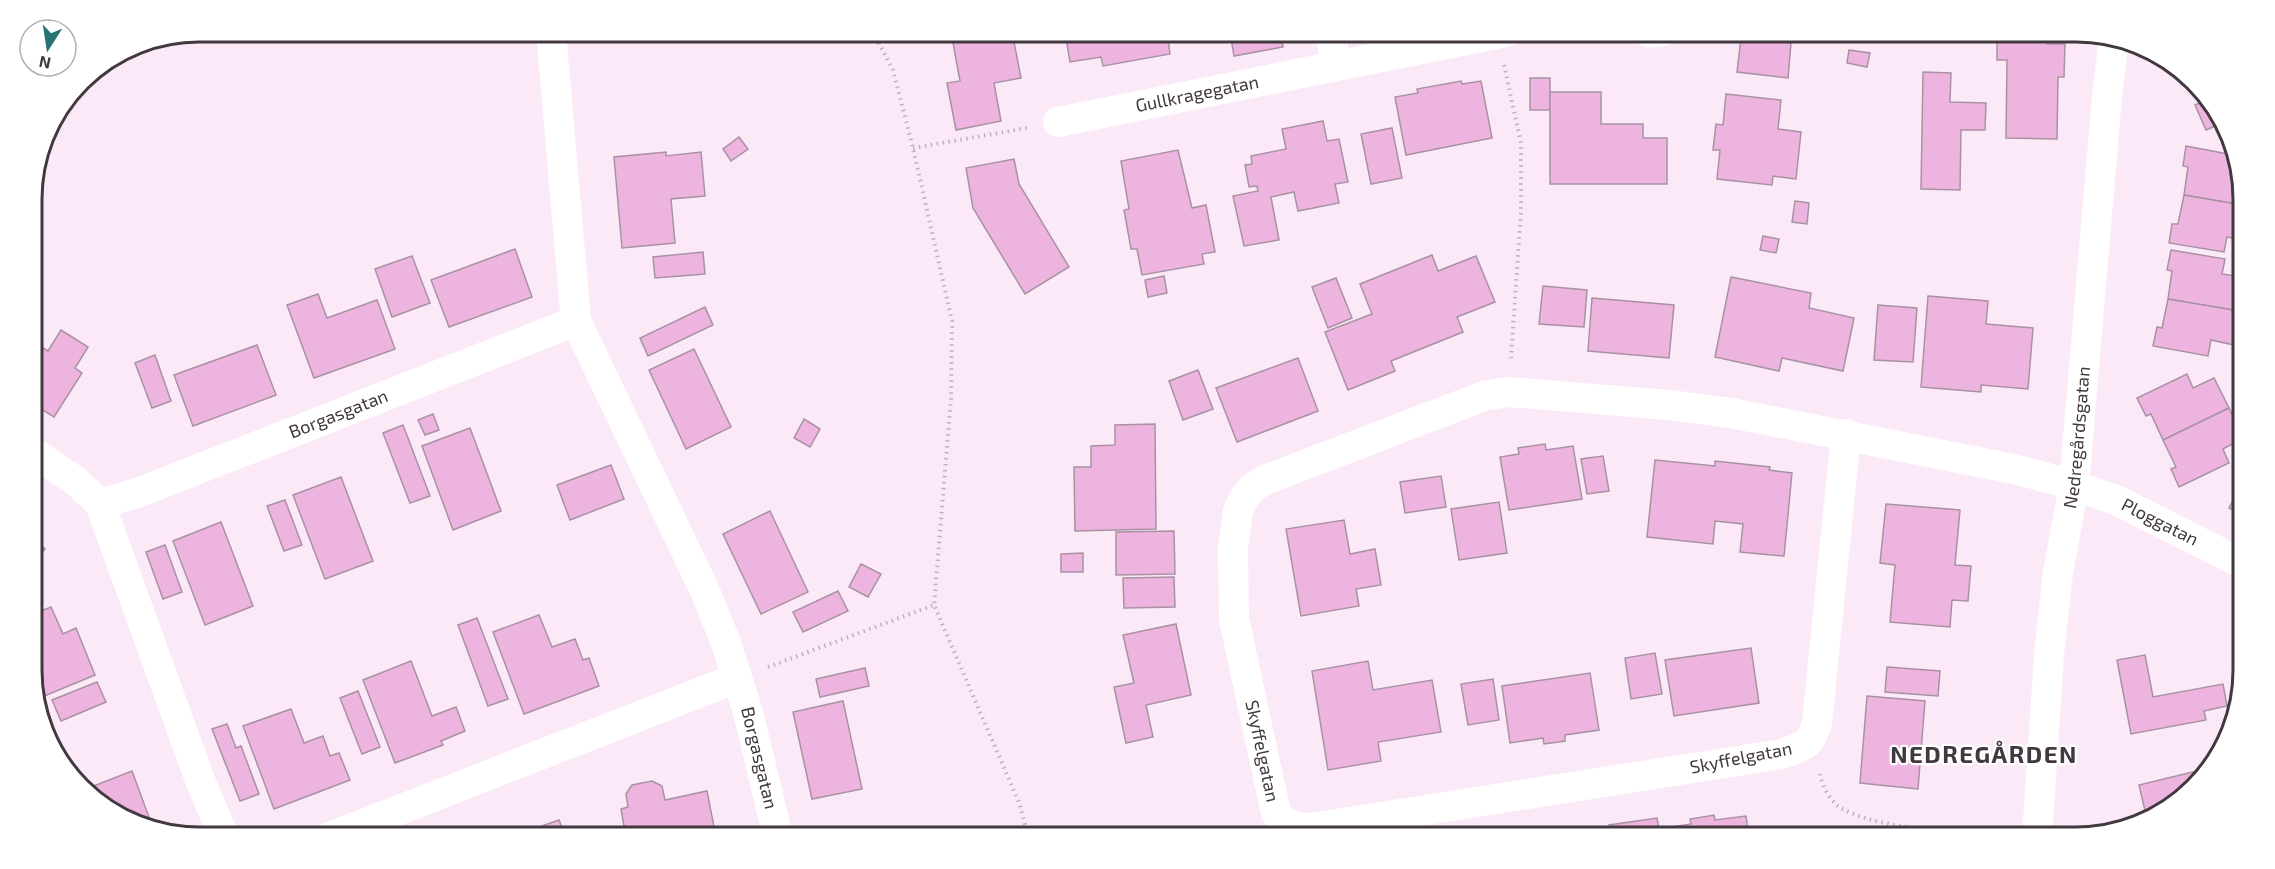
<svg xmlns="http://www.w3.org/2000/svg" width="2275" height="869" font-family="'Exo 2',sans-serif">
<rect width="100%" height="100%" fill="#fce9f7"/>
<g fill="#eeb4e0" stroke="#a892a2" stroke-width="1.5">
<polygon points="951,32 1019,32 1021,41 1014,42 1021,78 994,83 1001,121 956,130 947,83 960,81"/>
<polygon points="1065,32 1167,32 1170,54 1103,66 1101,57 1070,62"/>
<polygon points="1230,32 1280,32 1283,47 1234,56"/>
<polygon points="1752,32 1808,32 1807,42 1751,36"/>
<polygon points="2007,32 2048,32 2047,44 2065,44 2064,77 2058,77 2057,139 2006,138 2007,60 1997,60 1997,34 2007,35"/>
<polygon points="1741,38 1791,43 1788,78 1737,72"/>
<polygon points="1849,50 1870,53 1867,67 1847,63"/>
<polygon points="1923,72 1951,73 1950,102 1986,103 1985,130 1961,130 1960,190 1921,189"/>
<rect x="1530" y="78" width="20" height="32"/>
<polygon points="1461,81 1462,84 1481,81 1492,138 1406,155 1395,97 1418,93 1417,89"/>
<polygon points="1550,92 1601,92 1601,124 1643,124 1643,138 1667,138 1667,184 1550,184"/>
<polygon points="1726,94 1781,100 1778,129 1801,132 1796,179 1773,176 1772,185 1717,179 1720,150 1713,150 1716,124 1723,125"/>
<polygon points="2209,99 2220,124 2206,130 2195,105"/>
<polygon points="1323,121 1327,141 1339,139 1348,182 1335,184 1339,203 1298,211 1294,192 1271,197 1279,240 1244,246 1233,196 1258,191 1257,186 1249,187 1245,165 1252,164 1251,156 1286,149 1282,129"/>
<polygon points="1392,128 1402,178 1371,184 1361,134"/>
<polygon points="739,137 748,149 731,161 723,149"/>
<polygon points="2186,146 2233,155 2242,177 2242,205 2184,195 2188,167 2183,166"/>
<polygon points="1178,150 1192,208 1206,205 1215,252 1202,254 1204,264 1142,275 1137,249 1131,249 1124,210 1129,209 1121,161"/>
<polygon points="666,152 666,156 701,152 705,196 671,199 675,243 622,248 614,157"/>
<polygon points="1014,159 1019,184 1069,267 1025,294 973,208 966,168"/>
<polygon points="2184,195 2242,205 2242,240 2227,237 2224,252 2169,243 2172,224 2178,224"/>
<polygon points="1795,201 1809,203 1807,224 1792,222"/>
<polygon points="1763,236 1779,239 1776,253 1760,250"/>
<polygon points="515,249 532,297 449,327 431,280"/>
<polygon points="2171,250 2225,259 2222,274 2242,277 2239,311 2168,299 2172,271 2167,270"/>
<polygon points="703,252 705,274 655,278 653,257"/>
<polygon points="1432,255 1438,271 1476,256 1495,302 1457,317 1463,332 1391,361 1395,371 1348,390 1325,332 1372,314 1360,284"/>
<polygon points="412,256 430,303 392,317 375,269"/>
<polygon points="1164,276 1167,293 1148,297 1145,280"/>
<polygon points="1731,277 1811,293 1809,308 1854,318 1843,371 1782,358 1779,371 1715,357"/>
<polygon points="1336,278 1352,318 1328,328 1312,287"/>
<polygon points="1543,286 1587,290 1584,327 1539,324"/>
<polygon points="318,294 327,318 377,300 395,349 314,378 287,305"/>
<polygon points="1928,296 1988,301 1986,324 2033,328 2028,389 1981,385 1981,392 1921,387"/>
<polygon points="1592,298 1674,305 1669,358 1588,351"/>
<polygon points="2168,299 2239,311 2234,345 2211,340 2208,356 2153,346 2157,327 2162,328"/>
<polygon points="1878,305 1917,308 1913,362 1874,360"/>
<polygon points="705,307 713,325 648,356 640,338"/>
<polygon points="61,330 88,347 75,368 82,373 54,417 33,404 33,342 48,351"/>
<polygon points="257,345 276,395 193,426 174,375"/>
<polygon points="694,349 731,427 686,449 649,370"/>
<polygon points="155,355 171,401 152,408 135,363"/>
<polygon points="1298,358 1318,411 1237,442 1216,388"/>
<polygon points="1198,370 1213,409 1183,420 1169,381"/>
<polygon points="2187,374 2193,388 2214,378 2229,408 2163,440 2151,414 2146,416 2137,398"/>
<polygon points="2229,408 2243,438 2223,449 2229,463 2179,487 2171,469 2176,467 2163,440"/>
<polygon points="433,414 439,430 425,435 418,420"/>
<polygon points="804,419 820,429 810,447 794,438"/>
<polygon points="1155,424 1156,529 1075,531 1074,467 1091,467 1091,446 1115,445 1115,425"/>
<polygon points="403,425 430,496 410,503 383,433"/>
<polygon points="470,428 501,511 453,530 422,446"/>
<polygon points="1545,444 1546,450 1573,446 1582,499 1509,510 1500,457 1519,454 1518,448"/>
<polygon points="1603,456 1609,491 1587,494 1581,459"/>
<polygon points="1655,460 1715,466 1715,461 1770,467 1769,470 1792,473 1784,556 1740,552 1743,524 1715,521 1713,544 1647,537"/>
<polygon points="611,465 624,499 570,520 557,485"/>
<polygon points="1441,476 1446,507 1405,513 1400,482"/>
<polygon points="341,477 373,561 325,579 293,495"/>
<polygon points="2243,482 2243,516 2229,508"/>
<polygon points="285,500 302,545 284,551 267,506"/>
<polygon points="1499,502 1507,553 1459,560 1451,509"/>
<polygon points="1886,504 1960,510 1955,565 1971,566 1968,601 1952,600 1950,627 1890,622 1895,565 1880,563"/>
<polygon points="770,511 808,592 761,614 723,534"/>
<polygon points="1344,520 1350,554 1375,549 1381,585 1356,589 1359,606 1301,616 1286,529"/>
<polygon points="221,522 253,606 205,625 173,541"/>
<polygon points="1174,531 1175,574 1116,575 1116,532"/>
<polygon points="34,538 45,549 34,561"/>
<polygon points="165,545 182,592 163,599 146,552"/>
<polygon points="1083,553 1083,572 1061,572 1061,554"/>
<polygon points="861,564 881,574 868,597 849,587"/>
<polygon points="1174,577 1175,607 1124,608 1123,578"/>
<polygon points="838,591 848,611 803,632 793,612"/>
<polygon points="51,607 63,634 76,628 95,675 35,700 34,614"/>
<polygon points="539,615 552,647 575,639 583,660 589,658 599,686 524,714 493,632"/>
<polygon points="477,618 508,699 488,706 458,625"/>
<polygon points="1176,624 1191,695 1146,705 1153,737 1126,743 1114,687 1134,683 1123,635"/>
<polygon points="1751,648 1759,703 1674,716 1665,660"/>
<polygon points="1655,653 1662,694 1631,699 1625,658"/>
<polygon points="2145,655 2153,697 2223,684 2227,706 2204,711 2206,720 2131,734 2117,660"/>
<polygon points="411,661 432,716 456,707 465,731 441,741 443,745 395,763 363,680"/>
<polygon points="1368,661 1373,690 1432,680 1441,732 1378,742 1381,761 1328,770 1312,671"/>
<polygon points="1887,667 1940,671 1938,696 1885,692"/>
<polygon points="865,668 869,686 820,697 816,679"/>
<polygon points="1590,673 1599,730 1565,735 1565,741 1544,744 1543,738 1510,743 1502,686"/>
<polygon points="1493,679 1499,720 1468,725 1461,684"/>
<polygon points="97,682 106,702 61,721 52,700"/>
<polygon points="358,691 380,747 362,754 340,698"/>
<polygon points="1867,696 1925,701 1918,789 1860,783"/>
<polygon points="843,701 862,789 812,799 793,712"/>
<polygon points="291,709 304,743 323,736 330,756 339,753 350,780 274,809 243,726"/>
<polygon points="227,724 236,748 241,746 259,794 240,801 212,729"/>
<polygon points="2201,770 2178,803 2146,815 2139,785"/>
<polygon points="132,771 150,820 138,824 86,789"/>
<polygon points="652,781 662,786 665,800 707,791 716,837 626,837 621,809 628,807 626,794 632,785"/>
<polygon points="1714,815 1715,820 1746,816 1749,837 1611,837 1609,825 1657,818 1659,829 1691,824 1690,819"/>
<polygon points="559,820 566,837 511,837"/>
<polygon points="870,830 872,837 838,837"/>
</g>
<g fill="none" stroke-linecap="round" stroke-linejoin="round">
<g stroke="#c1b0bc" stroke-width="4" stroke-dasharray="1.5 4.5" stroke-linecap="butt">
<polyline points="873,32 893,70 913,148 952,321 951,399 934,605 1020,805 1028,837"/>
<polyline points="1504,65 1521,143 1521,211 1511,358"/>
<polyline points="913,148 1027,128"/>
<polyline points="768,667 934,605"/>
<path d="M1820,774C1822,785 1829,799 1838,806C1866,826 1941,831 1977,837"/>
</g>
<g stroke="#fff" stroke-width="30">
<path id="s1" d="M551,32L576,321L705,591L726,643L748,712L778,837"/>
<polyline points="1330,32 1336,65"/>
<polyline points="1648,32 1660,32"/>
<path id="s2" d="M1058,122L1506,32"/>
<path id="s3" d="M1846,434L1817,723C1810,746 1804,746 1782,754L1311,828C1295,827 1286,825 1276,813L1234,619L1233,547L1238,511L1244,498L1252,488L1265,480L1484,396L1508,392L1669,405L1731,413L2014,469L2074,485L2118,501L2243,564"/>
<path id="s4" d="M33,452L77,482L100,504L140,492L576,321"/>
<polyline points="100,504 200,780 224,837"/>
<polyline points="330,837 737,678"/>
<path id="s5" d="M2037,837L2049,655L2058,573L2074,485L2107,97L2114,38"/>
</g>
</g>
<g text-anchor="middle" stroke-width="4.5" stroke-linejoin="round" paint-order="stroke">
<g font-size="18" fill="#42383f" stroke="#fff">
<text dy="6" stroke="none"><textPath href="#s2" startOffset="142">Gullkragegatan</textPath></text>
<text dy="6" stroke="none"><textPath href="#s4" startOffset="340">Borgasgatan</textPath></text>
<text dy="6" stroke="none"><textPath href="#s5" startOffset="402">Nedregårdsgatan</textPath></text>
<text dy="6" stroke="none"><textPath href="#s3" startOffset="2133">Ploggatan</textPath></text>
<text transform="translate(1262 751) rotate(78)" y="6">Skyffelgatan</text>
<text dy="6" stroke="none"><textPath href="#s1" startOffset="765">Borgasgatan</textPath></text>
<text transform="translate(1741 758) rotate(-11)" y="6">Skyffelgatan</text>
</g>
<g font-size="24" font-weight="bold" letter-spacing="1.5" fill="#42383f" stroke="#fff">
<text x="1984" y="763">NEDREGÅRDEN</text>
</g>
</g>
<path d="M0 0H2275V869H0ZM199 42H2076A157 157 0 0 1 2233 199V670A157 157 0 0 1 2076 827H199A157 157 0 0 1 42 670V199A157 157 0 0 1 199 42Z" fill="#fff" fill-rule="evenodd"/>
<path fill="none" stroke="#42383f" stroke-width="3" d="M199 42H2076A157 157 0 0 1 2233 199V670A157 157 0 0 1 2076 827H199A157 157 0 0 1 42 670V199A157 157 0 0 1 199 42Z"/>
<g transform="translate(48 48) rotate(192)"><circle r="28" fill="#ffffff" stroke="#b3afb2" stroke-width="1.5"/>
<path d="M0-4.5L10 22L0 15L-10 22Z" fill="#297372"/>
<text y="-9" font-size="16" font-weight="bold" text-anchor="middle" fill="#42383f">N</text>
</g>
</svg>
